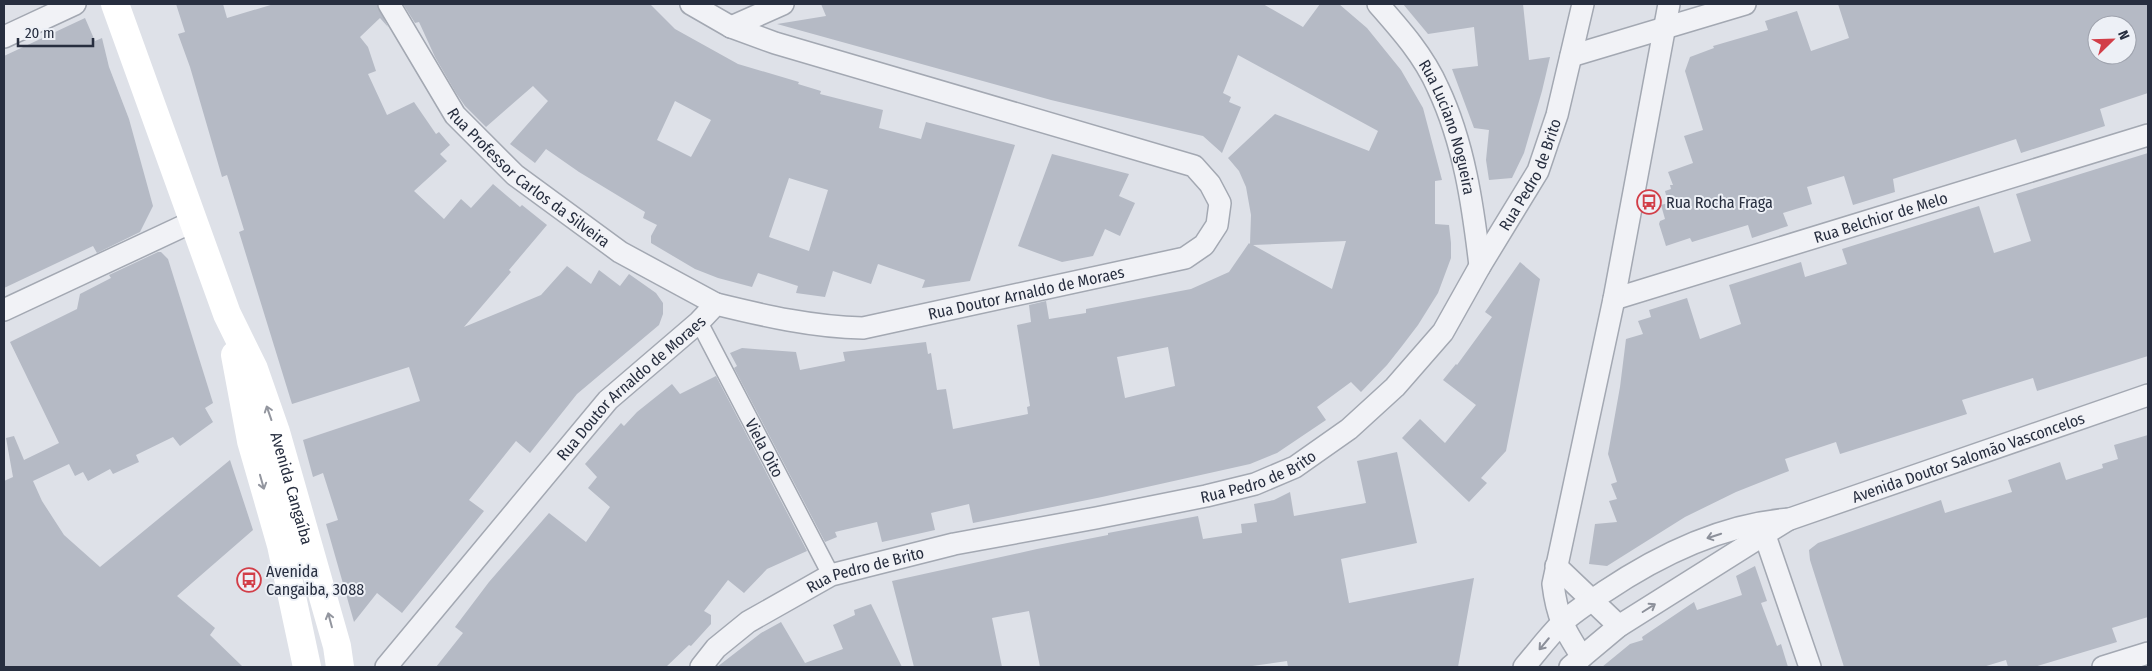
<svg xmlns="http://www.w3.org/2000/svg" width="2152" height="671" font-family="'Fira Sans Condensed',sans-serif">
<rect width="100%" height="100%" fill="#dee1e8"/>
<g fill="#b5bac5" fill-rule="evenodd">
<polygon points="176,4 223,4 227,18 274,4 377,4 388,27 380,18 360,37 368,47 376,71 368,74 387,115 414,102 436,134 439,132 450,145 440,154 447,161 414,191 444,219 461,199 471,208 493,184 520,207 522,205 547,225 509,270 511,272 464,327 541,295 567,266 591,284 599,270 620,286 629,274 656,293 663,303 663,314 659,325 577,394 530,453 516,441 469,500 484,511 402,613 377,593 354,622 326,524 338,520 323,473 313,477 303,440 420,401 409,367 292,404 239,232 244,230 227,175 222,177 190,67 178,34 185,32"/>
<path d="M403,4H650L675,29L738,64L799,82L798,84L821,91L820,94L883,110L879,128L921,139L926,122L1015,145L970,281L922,288L925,280L878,264L871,284L833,271L825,297L796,293L798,286L758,273L752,287L718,278L695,269L651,243V236L657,225L643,218L645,212L579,172L546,149L535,163L510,144L548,101L533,86L486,127L465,106L456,93L435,57L419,22L415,23ZM675,101L711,120L691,157L657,140ZM789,178L828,190L809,251L769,237Z"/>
<path d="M821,4H1263L1303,27L1320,4H1339L1367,28L1401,70L1423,108L1442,180L1435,181V224L1449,225L1451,243V258L1438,293L1418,325L1402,346L1387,365L1361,392L1351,382L1317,407L1326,420L1277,453L1250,464L1102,497L973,523L969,504L931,513L935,530L882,542L877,522L835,532L837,537L825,542L734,368L737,366L730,353L742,348L796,352L800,370L845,361L843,352L926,342L928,354L931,353L937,390L946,389L953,429L1028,414L1027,407L1030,406L1017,325L1031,322L1029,305L1046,301L1049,319L1086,313V309L1191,289L1229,272L1249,243L1250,244L1251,215L1246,187L1239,171L1228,158L1275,114L1369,151L1378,131L1238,55L1223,93L1231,97L1229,102L1241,107L1222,153L1203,136L1051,100L777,24L826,16ZM1346,241L1332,289L1253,245ZM1168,347L1175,386L1125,398L1117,357Z"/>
<polygon points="1403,4 1523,4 1529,60 1550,57 1542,91 1524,153 1512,178 1489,180 1486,160 1489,130 1474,128 1452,69 1478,66 1474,27 1428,34"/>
<path d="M1838,4H2148V93L2100,109L2105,126L2021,153L2016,139L1893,179L1895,192L1853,205L1844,176L1807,187L1812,204L1783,213L1788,226L1752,238L1748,225L1692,242L1690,238L1666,246L1659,224L1660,221L1665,219L1661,205L1668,203L1665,191L1671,189L1670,185H1673L1668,172L1693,163L1684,136L1703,130L1685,71L1690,57L1714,48L1713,46L1768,30L1765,21L1797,11L1811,51L1849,38ZM2097,25H2127V55H2097Z"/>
<polygon points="85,18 95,41 102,38 109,67 129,119 153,206 140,232 97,253 93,246 4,288 4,56"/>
<polygon points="2148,153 2148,356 2037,391 2033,378 1962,400 1967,414 1840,454 1836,442 1785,459 1789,471 1736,492 1685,517 1607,566 1589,564 1595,524 1617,522 1609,501 1617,499 1611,484 1617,482 1608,454 1620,387 1626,339 1643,334 1638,321 1651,317 1649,310 1687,298 1700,339 1741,324 1729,285 1801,262 1805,277 1847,264 1842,249 1979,206 1994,253 2031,241 2016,194"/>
<polygon points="1052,154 1129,174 1119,196 1135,203 1120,236 1105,229 1093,256 1062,262 1018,246"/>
<polygon points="158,252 161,252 168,259 213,403 205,408 213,422 180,446 173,437 136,455 139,462 113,474 110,469 88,481 83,472 75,476 69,464 33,481 42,501 64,535 100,567 230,460 253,530 177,596 215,628 210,635 243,667 4,667 4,481 13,477 6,438 14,436 24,460 59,443 10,342 77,309 80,294 111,278 109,275"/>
<polygon points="1520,262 1540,279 1506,451 1481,478 1487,483 1469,502 1402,438 1420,419 1445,443 1476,405 1443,380 1456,364 1457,365 1492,317 1485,312"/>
<polygon points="716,376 807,551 767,569 744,593 728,580 704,611 711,615 711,624 691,646 689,645 666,667 436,667 463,633 455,627 489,582 549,513 586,542 610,507 588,488 597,477 585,464 621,423 624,426 637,412 672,384 680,394"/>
<polygon points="2148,435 2148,617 2112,628 2117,642 2034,667 2008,667 2006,660 1983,667 1844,667 1810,560 1809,550 1818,543 1941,500 1945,513 2012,492 2008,480 2060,462 2066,480 2103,468 2102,464 2118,459 2114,445"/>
<polygon points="1397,452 1417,543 1341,559 1349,603 1474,578 1458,667 1288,667 1287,661 1245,667 1040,667 1029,611 992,618 1002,667 914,667 892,581 1037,549 1108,535 1108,533 1198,516 1203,539 1242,533 1241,524 1257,522 1254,504 1274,500 1290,492 1294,516 1366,503 1357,461"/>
<polygon points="1755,566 1767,601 1761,603 1777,646 1781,644 1788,667 1602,667 1630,644 1643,640 1642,637 1694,602 1697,610 1742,595 1736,576"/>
<polygon points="871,604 902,667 717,667 761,633 781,622 805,663 843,649 833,625 855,615 854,610"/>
</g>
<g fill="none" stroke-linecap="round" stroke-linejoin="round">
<g stroke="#a3a8b2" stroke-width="19">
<g id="pedestrian">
<path id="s1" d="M699,322L831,575"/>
</g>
</g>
<g stroke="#a3a8b2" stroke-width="24">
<g id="minor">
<path id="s2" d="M389,4L455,115L515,175L620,252L716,304"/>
<path id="s3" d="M1378,4C1401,30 1424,56 1438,88C1464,143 1473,206 1480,266"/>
<polyline points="731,27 783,4"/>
<polyline points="4,37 75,4"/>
<polyline points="1571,56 1745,4"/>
<path id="s4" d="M1614,299L2148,135"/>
<polyline points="4,310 194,221"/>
<polyline points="1761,524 1810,667"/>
<polyline points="1556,566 1619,626"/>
<path d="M1582,657C1564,629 1557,617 1553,584L1614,299L1669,4"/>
<path id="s5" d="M386,667L608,400L699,322L716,304C765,316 813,327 863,328L1185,258L1204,245L1217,225L1220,203L1210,184L1194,166L775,43L731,27L691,4"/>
<path id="s6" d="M701,667L716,648L748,622L831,575L954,544L1096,518L1206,496L1255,484L1295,467L1349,429L1395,387L1443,332L1480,266L1538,171L1557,115L1583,4"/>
<path id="s7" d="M1524,667C1536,653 1548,637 1561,624C1573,612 1590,602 1604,592C1659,555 1723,524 1790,519L2148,395"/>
<polyline points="1570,667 1619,626 1789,519"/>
<polyline points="2103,667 2148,653"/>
</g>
</g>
<use href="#pedestrian" stroke="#f1f2f6" stroke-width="16"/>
<use href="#minor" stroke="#f1f2f6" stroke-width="21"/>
<g stroke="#fff" stroke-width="28">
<path id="s8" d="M115,4L227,314L254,369L276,432L337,646L340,667"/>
<polyline points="235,355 251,441 281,545 307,667"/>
</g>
</g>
<defs><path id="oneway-shaft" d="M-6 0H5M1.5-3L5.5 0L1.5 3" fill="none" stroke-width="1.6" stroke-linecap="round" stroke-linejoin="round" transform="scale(1.25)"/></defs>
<g stroke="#93969f">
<use href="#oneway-shaft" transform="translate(269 413) rotate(-109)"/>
<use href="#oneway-shaft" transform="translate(262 482) rotate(74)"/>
<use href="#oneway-shaft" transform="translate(330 620) rotate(-105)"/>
</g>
<g stroke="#8c909a">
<use href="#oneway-shaft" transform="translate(1714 536) rotate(162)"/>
<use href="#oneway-shaft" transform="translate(1649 608) rotate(-32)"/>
<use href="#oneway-shaft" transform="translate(1544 644) rotate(130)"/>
</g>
<defs>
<g id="bus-ring" transform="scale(1.25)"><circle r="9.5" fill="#edf0f6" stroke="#d23e48" stroke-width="1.5"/><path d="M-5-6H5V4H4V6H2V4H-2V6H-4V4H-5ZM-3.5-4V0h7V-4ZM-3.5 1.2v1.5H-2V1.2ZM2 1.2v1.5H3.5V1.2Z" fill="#d23e48"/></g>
</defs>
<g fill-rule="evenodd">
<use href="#bus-ring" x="1649" y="202"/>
<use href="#bus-ring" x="249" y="580"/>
</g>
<g text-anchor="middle" stroke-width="4" stroke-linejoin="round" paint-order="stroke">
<g font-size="16" fill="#272e3f" stroke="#edf0f6">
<text dy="6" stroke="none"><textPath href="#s3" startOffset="144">Rua Luciano Nogueira</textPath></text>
<text dy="6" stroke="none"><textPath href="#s6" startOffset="1020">Rua Pedro de Brito</textPath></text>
<text dy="6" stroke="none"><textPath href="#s2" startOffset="226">Rua Professor Carlos da Silveira</textPath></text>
<text dy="6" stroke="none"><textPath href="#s4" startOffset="279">Rua Belchior de Melo</textPath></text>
<text dy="6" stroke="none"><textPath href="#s5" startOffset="808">Rua Doutor Arnaldo de Moraes</textPath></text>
<text dy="6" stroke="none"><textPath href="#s5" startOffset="372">Rua Doutor Arnaldo de Moraes</textPath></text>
<text dy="6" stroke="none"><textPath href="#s1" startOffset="142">Viela Oito</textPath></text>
<text dy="6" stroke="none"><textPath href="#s7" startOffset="501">Avenida Doutor Salomão Vasconcelos</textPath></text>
<text dy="6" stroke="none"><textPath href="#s6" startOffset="600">Rua Pedro de Brito</textPath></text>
<text dy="6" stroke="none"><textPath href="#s8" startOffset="516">Avenida Cangaíba</textPath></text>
<text dy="6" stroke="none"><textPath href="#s6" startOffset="195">Rua Pedro de Brito</textPath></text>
</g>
<g font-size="16" fill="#272e3f" stroke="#edf0f6" text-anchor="start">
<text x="1666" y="208">Rua Rocha Fraga</text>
<text x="266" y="577">Avenida<tspan x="266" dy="18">Cangaiba, 3088</tspan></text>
</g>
</g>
<rect width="2152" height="671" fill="none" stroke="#272e3f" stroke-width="10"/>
<g transform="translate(2112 40) rotate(67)"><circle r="24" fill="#edf0f6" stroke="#9ea2ad"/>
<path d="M0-4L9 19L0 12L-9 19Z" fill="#d23e48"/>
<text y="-8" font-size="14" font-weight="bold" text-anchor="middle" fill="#272e3f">N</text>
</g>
<path d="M18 38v8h75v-8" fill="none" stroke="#272e3f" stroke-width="2.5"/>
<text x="25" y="38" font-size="15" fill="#272e3f" stroke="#edf0f6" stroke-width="4" paint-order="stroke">20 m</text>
</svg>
